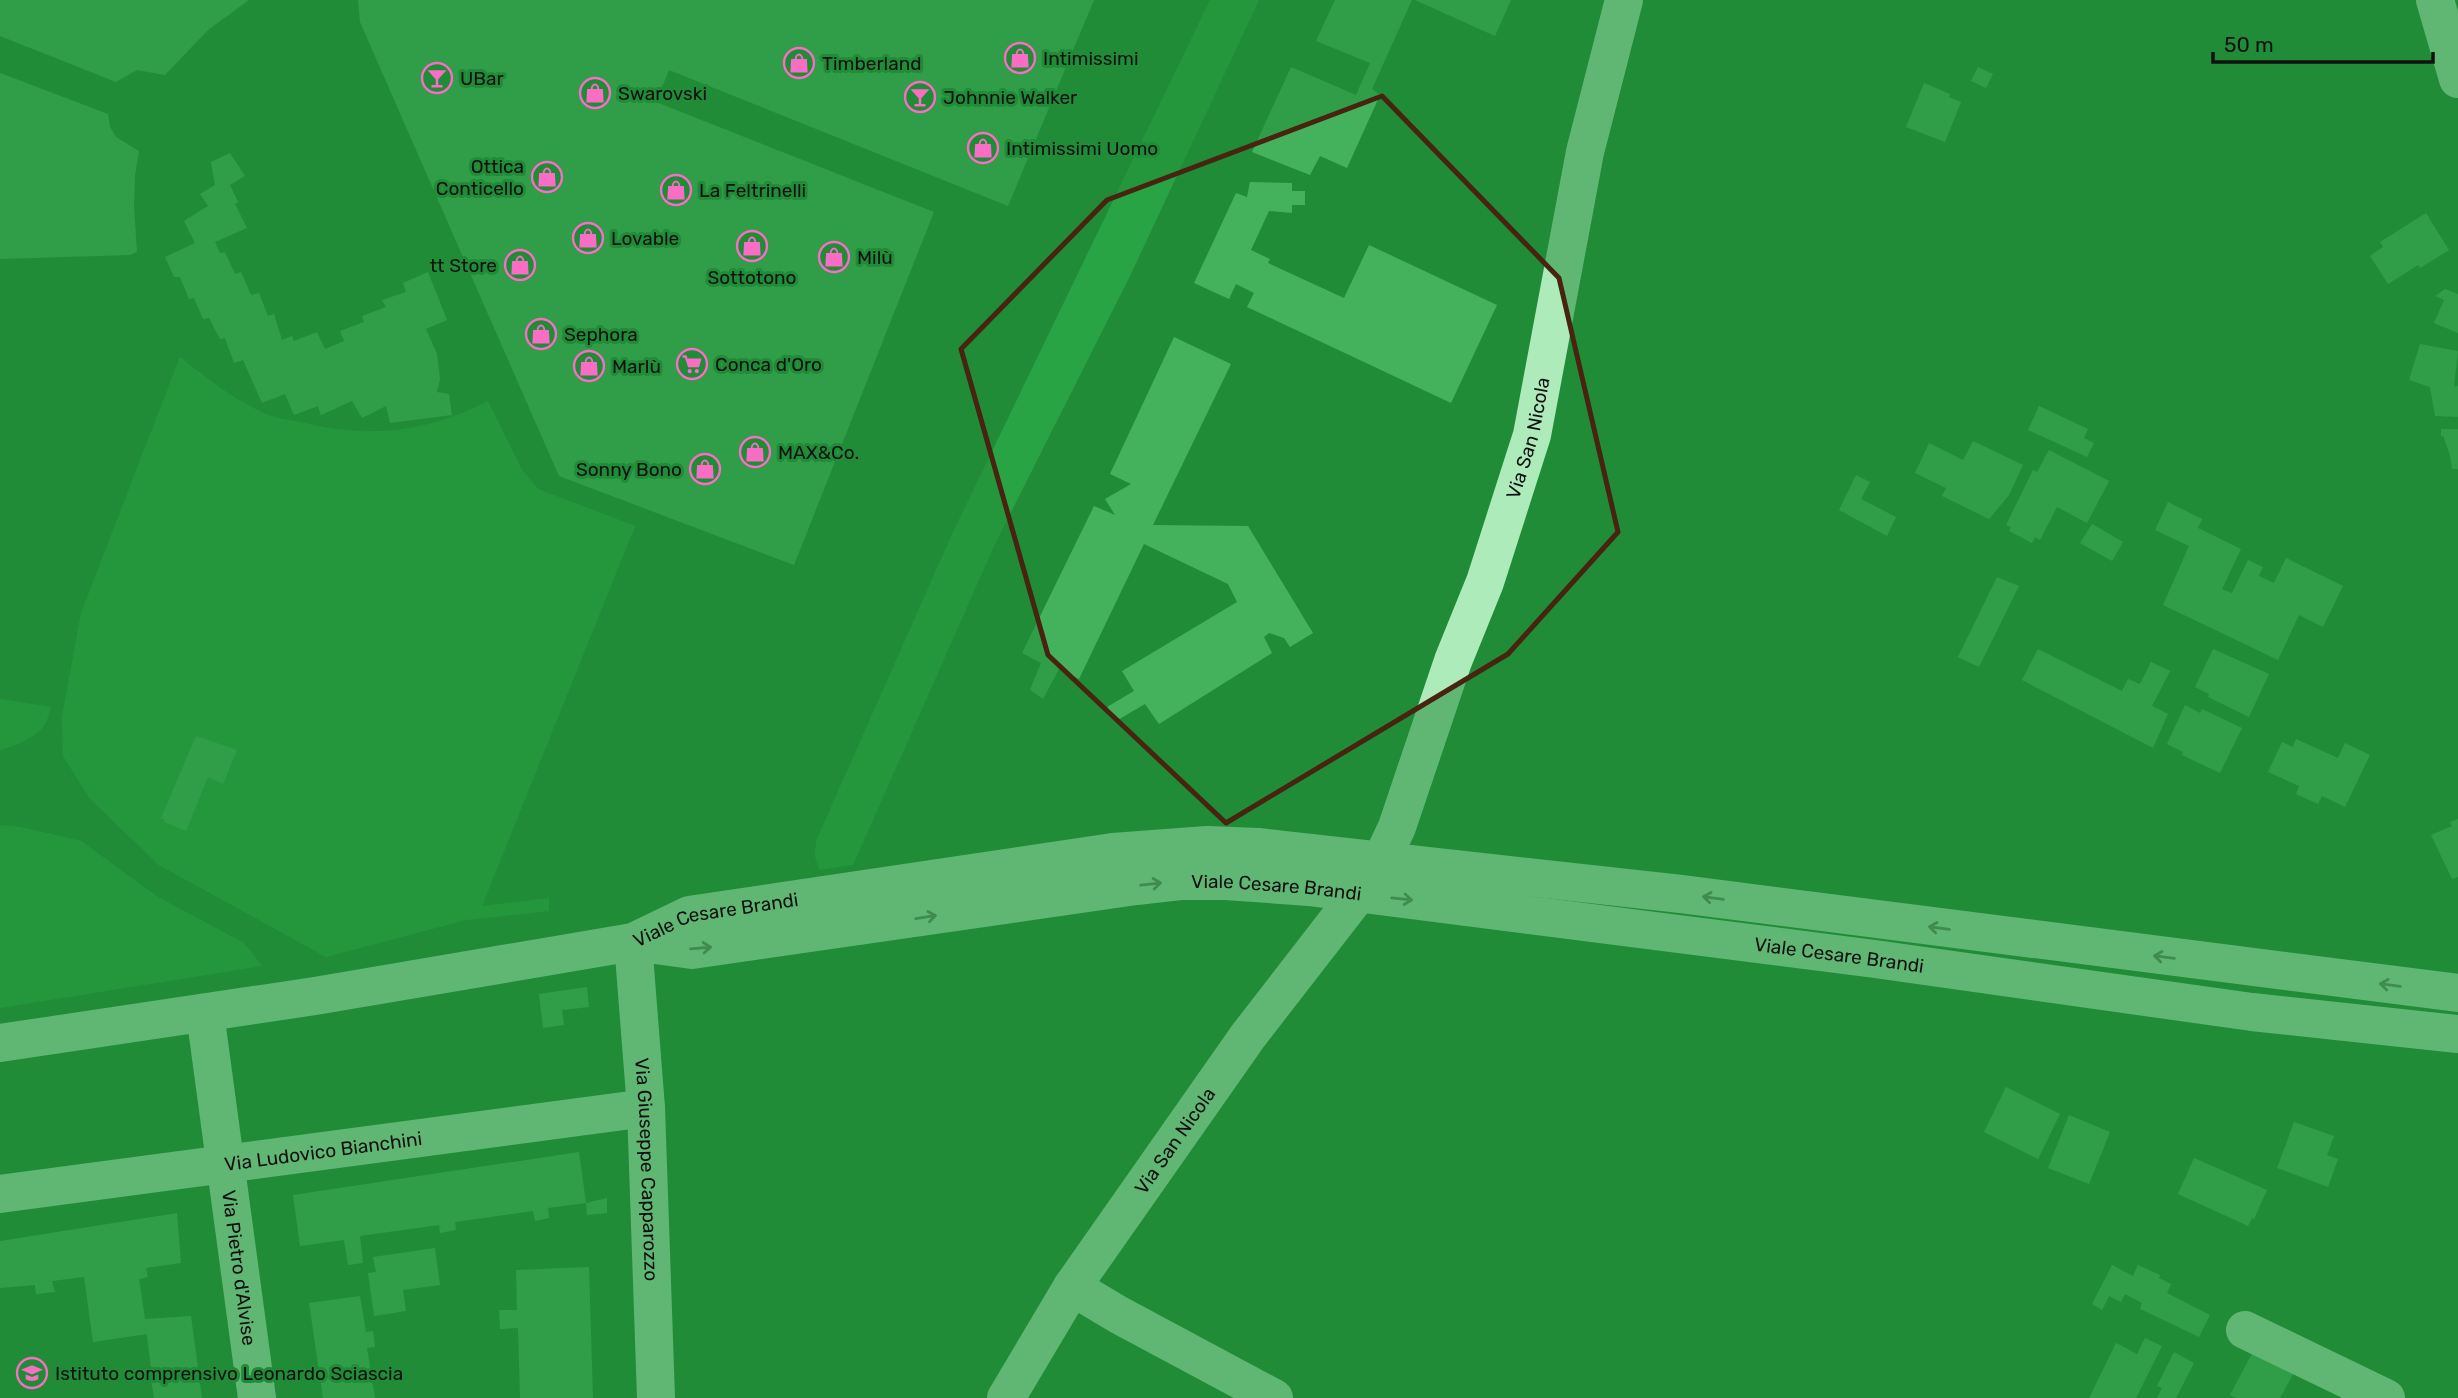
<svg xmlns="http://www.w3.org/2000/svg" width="2458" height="1398" font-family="Rubik,sans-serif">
<rect width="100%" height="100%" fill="#208c38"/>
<g fill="#29a444">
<polygon points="1210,0 1259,0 1131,274 994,546 853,865 819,870 815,856 816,841 953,532"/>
<path d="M180,357C206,378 233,399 264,413C275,418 289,420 301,422C368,439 427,433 488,401L522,470L538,489L635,526L482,906L549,898V911L466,920L326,957L159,865L90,799L63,756L62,717L81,613Z"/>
<path d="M0,699L51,707C49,712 48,720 45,724C36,738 15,746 0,750Z"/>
<polygon points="0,825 21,827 81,841 158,897 244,943 262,966 0,1008"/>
</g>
<g fill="#44b25c">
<polygon points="0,0 249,0 208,30 165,75 137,70 116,82 0,36"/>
<polygon points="358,0 1094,0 1008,206 669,70 656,102 934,212 794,565 559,476 360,22"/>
<polygon points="1335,0 1412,0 1372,89 1380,95 1347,168 1320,156 1310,175 1252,152 1291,67 1356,95 1370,63 1316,41"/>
<polygon points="1415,0 1511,0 1495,36"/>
<polygon points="1978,67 1993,74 1986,88 1971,81"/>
<polygon points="0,73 108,114 110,127 116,137 139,151 135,175 134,207 137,252 130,255 0,259"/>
<polygon points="1924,83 1950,94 1949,97 1961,102 1945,142 1906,127"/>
<polygon points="230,153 245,176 230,185 238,202 235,204 247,228 215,242 220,253 225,252 235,274 241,272 251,295 259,293 268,316 274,314 282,340 292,336 294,341 317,332 325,349 344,341 340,331 364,322 362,316 386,307 382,300 406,292 403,283 428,272 447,320 426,329 437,354 440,379 437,392 449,394 452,415 390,423 386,406 362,418 352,401 321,415 318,406 294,415 285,394 262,403 243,360 234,363 225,338 220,339 209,318 203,319 194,298 189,299 180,277 174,277 165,257 195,243 184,221 208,206 200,194 215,185 211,162"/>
<polygon points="1250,182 1292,183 1292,191 1305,191 1305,205 1292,205 1292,213 1269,211 1251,250 1270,259 1268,263 1344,298 1369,245 1497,305 1451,403 1247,307 1254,293 1236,284 1229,299 1194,283 1236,193 1247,197"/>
<polygon points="2426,213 2449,250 2420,268 2418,265 2388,284 2370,256 2383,247 2380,242"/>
<polygon points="2445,289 2458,294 2458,333 2434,323 2444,300 2435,296"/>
<polygon points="1174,337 1231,364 1153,525 1248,526 1313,633 1290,647 1284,638 1269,633 1264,637 1272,653 1159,724 1145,704 1116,721 1107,707 1134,691 1122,671 1237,602 1228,584 1144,544 1079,679 1059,669 1043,699 1030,690 1041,663 1022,653 1094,506 1115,515 1105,499 1131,484 1110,474"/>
<polygon points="2420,344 2458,351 2454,387 2458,386 2458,417 2435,416 2430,387 2409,380"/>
<polygon points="2039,406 2088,429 2084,438 2094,443 2087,457 2028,430"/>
<polygon points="2441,429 2458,429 2458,469 2452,469 2450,455 2443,436 2441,436"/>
<polygon points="1973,441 2023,465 2009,495 1989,519 1942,496 1946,488 1915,473 1929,443 1963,460"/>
<polygon points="2049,450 2109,481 2087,523 2057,507 2040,540 2035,537 2032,543 2009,531 2011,527 2006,525 2033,470 2037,472"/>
<polygon points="1856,475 1870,482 1861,499 1896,517 1887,536 1839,510"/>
<polygon points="2168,502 2202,519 2198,528 2241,549 2222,589 2232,593 2248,560 2263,567 2259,576 2274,583 2286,558 2343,586 2323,627 2299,615 2278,660 2163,605 2189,546 2155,530"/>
<polygon points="2092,524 2123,542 2112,561 2080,543"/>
<polygon points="1997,577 2019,586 1979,667 1958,657"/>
<polygon points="2038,649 2122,691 2128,679 2140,684 2151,662 2170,671 2152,706 2168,714 2153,748 2022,680"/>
<polygon points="2213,649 2269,674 2249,717 2208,697 2209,694 2195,687"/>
<polygon points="2185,705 2200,713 2202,709 2242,728 2220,773 2182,755 2183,752 2167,744"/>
<polygon points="196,736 237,750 223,784 208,777 186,831 164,822 165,820 161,818"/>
<polygon points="2296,739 2338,758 2345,743 2370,755 2345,807 2322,796 2318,804 2296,794 2299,786 2268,772 2282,742 2293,747"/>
<polygon points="2458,819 2458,877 2452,879 2431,835 2452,826 2450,822"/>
<polygon points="587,987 589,1007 562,1010 564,1025 543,1028 539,994"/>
<polygon points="2006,1087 2060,1114 2038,1159 1984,1132"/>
<polygon points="2069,1115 2110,1132 2089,1184 2048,1168"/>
<polygon points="2294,1122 2334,1136 2327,1155 2338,1159 2328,1187 2277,1168"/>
<polygon points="579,1152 586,1203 607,1198 607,1213 587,1215 586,1203 548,1208 549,1218 535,1221 533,1211 455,1222 456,1230 440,1233 439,1225 360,1236 363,1263 348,1265 344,1240 300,1246 293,1195"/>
<polygon points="2194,1158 2267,1190 2254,1219 2252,1218 2248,1226 2178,1194"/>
<polygon points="177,1213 181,1263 146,1268 148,1277 139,1279 145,1319 191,1316 202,1398 154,1398 151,1380 144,1381 142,1370 151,1369 147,1334 93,1342 84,1277 52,1281 55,1292 36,1294 35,1285 0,1288 0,1241"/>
<polygon points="435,1248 440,1285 403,1290 406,1311 374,1316 368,1273 376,1272 373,1257"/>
<polygon points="2112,1265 2133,1276 2138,1265 2160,1275 2159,1278 2171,1284 2167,1293 2210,1315 2199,1337 2140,1309 2142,1303 2125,1294 2121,1302 2109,1296 2102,1310 2092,1304"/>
<polygon points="589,1267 593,1398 520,1398 518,1328 500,1329 499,1310 517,1310 516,1270"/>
<polygon points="360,1296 366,1332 373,1331 375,1347 367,1348 375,1398 323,1398 309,1303"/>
<polygon points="2145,1338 2162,1346 2136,1398 2089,1398 2116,1343 2137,1354"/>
<polygon points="2256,1346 2297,1367 2280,1398 2236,1398 2230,1395"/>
<polygon points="2174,1352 2194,1363 2176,1398 2157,1398 2162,1388 2157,1386"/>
</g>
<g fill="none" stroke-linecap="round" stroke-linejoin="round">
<g stroke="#adecba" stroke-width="38">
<polyline points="2435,0 2458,79"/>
<path id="s1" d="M633,942L692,950L1136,886L1180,881H1226L1309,887L1875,959L2252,1012L2458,1034"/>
<path id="s2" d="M633,942L646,1108L656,1398"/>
<path id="s3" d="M205,1013L257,1398"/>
<path id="s4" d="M0,1043L315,996L633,942L689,915L1113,852L1207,845L1258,847L1681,894L2458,993"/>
<path id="s5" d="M0,1194L646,1108"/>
<polyline points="1072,1287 1119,1315 1274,1398"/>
<polyline points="2245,1330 2386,1398"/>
<path id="s6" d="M1006,1398L1072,1287L1248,1036L1358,894L1382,859L1397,827L1453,661L1485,582L1532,435L1585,152L1624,0"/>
</g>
</g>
<defs><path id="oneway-shaft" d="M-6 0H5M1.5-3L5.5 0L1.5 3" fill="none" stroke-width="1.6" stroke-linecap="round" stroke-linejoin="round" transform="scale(1.75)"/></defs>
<g stroke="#67896e">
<use href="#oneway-shaft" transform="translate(1151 884) rotate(-6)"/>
<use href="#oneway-shaft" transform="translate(1713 898) rotate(-172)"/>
<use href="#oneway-shaft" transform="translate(1402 899) rotate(6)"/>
<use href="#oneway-shaft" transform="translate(926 917) rotate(-9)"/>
<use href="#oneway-shaft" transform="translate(1939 928) rotate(-173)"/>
<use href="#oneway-shaft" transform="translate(701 948) rotate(-5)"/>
<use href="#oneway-shaft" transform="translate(2164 957) rotate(-173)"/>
<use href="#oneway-shaft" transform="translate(2390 985) rotate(-173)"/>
</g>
<path d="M0 0H2458V1398H0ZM1382,96L1559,278L1618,532L1508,654L1226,823L1048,655L961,349L1107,200Z" fill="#208c38" fill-opacity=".55" fill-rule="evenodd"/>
<path fill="none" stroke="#472310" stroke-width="5" stroke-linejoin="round" d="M1382,96L1559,278L1618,532L1508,654L1226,823L1048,655L961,349L1107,200Z"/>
<defs>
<g id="shop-ring" transform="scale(1.575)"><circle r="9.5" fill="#208c38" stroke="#f96dc5" stroke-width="1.5"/><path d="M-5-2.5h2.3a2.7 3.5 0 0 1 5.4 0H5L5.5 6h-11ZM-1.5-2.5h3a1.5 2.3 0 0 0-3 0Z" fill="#f96dc5"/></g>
<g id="bar-ring" transform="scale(1.575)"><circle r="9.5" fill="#208c38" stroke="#f96dc5" stroke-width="1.5"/><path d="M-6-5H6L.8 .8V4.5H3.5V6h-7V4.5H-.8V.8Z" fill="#f96dc5"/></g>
<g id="supermarket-ring" transform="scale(1.575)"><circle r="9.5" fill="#208c38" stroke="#f96dc5" stroke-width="1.5"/><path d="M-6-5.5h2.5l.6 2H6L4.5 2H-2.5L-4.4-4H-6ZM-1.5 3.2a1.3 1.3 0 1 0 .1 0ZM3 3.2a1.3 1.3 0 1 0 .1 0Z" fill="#f96dc5"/></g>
<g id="school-ring" transform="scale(1.575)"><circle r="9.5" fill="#208c38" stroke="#f96dc5" stroke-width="1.5"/><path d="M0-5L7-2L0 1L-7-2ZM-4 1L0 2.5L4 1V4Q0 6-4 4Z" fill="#f96dc5"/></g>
</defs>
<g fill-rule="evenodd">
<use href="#shop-ring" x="1020" y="58"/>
<use href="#shop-ring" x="799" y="63"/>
<use href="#bar-ring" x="437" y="78"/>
<use href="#shop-ring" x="595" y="93"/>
<use href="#bar-ring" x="920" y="97"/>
<use href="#shop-ring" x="983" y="148"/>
<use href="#shop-ring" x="547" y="177"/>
<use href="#shop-ring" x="676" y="190"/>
<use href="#shop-ring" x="588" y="238"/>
<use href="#shop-ring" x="752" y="246"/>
<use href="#shop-ring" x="834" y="257"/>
<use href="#shop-ring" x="520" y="265"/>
<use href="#shop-ring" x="541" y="334"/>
<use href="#supermarket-ring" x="692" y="364"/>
<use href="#shop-ring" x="589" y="366"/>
<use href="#shop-ring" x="755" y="452"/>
<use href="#shop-ring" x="705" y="469"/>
<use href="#school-ring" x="32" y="1373"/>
</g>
<g text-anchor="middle" stroke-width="6" stroke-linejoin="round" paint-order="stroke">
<g font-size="19" fill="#111" stroke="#208c38" text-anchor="start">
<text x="1043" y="65">Intimissimi</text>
<text x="822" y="70">Timberland</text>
<text x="460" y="85">UBar</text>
<text x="618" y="100">Swarovski</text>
<text x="943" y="104">Johnnie Walker</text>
<text x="1006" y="155">Intimissimi Uomo</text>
<text x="524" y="173" text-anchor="end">Ottica<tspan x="524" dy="22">Conticello</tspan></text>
<text x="699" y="197">La Feltrinelli</text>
<text x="611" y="245">Lovable</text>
<text x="857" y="264">Milù</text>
<text x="497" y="272" text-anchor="end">tt Store</text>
<text x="752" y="284" text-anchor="middle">Sottotono</text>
<text x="564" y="341">Sephora</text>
<text x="715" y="371">Conca d'Oro</text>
<text x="612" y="373">Marlù</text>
<text x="778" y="459">MAX&amp;Co.</text>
<text x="682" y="476" text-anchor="end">Sonny Bono</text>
<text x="55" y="1380">Istituto comprensivo Leonardo Sciascia</text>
</g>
<g font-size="19" fill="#111" stroke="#208c38">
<text dy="7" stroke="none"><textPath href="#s6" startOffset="1104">Via San Nicola</textPath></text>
<text dy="7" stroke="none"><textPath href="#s1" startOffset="649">Viale Cesare Brandi</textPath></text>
<text dy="7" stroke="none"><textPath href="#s4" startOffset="728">Viale Cesare Brandi</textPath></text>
<text dy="7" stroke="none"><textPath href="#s1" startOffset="1216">Viale Cesare Brandi</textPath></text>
<text dy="7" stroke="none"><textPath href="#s6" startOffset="308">Via San Nicola</textPath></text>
<text dy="7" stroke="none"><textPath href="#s5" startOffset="326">Via Ludovico Bianchini</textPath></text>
<text dy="7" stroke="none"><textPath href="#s2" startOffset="228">Via Giuseppe Capparozzo</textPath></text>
<text dy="7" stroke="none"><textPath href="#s3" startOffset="257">Via Pietro d'Alvise</textPath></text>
</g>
</g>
<path d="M2213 52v10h220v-10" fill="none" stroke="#111111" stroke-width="3.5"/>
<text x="2224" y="52" font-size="21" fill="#111111" stroke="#208c38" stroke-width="5" paint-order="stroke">50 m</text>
</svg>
